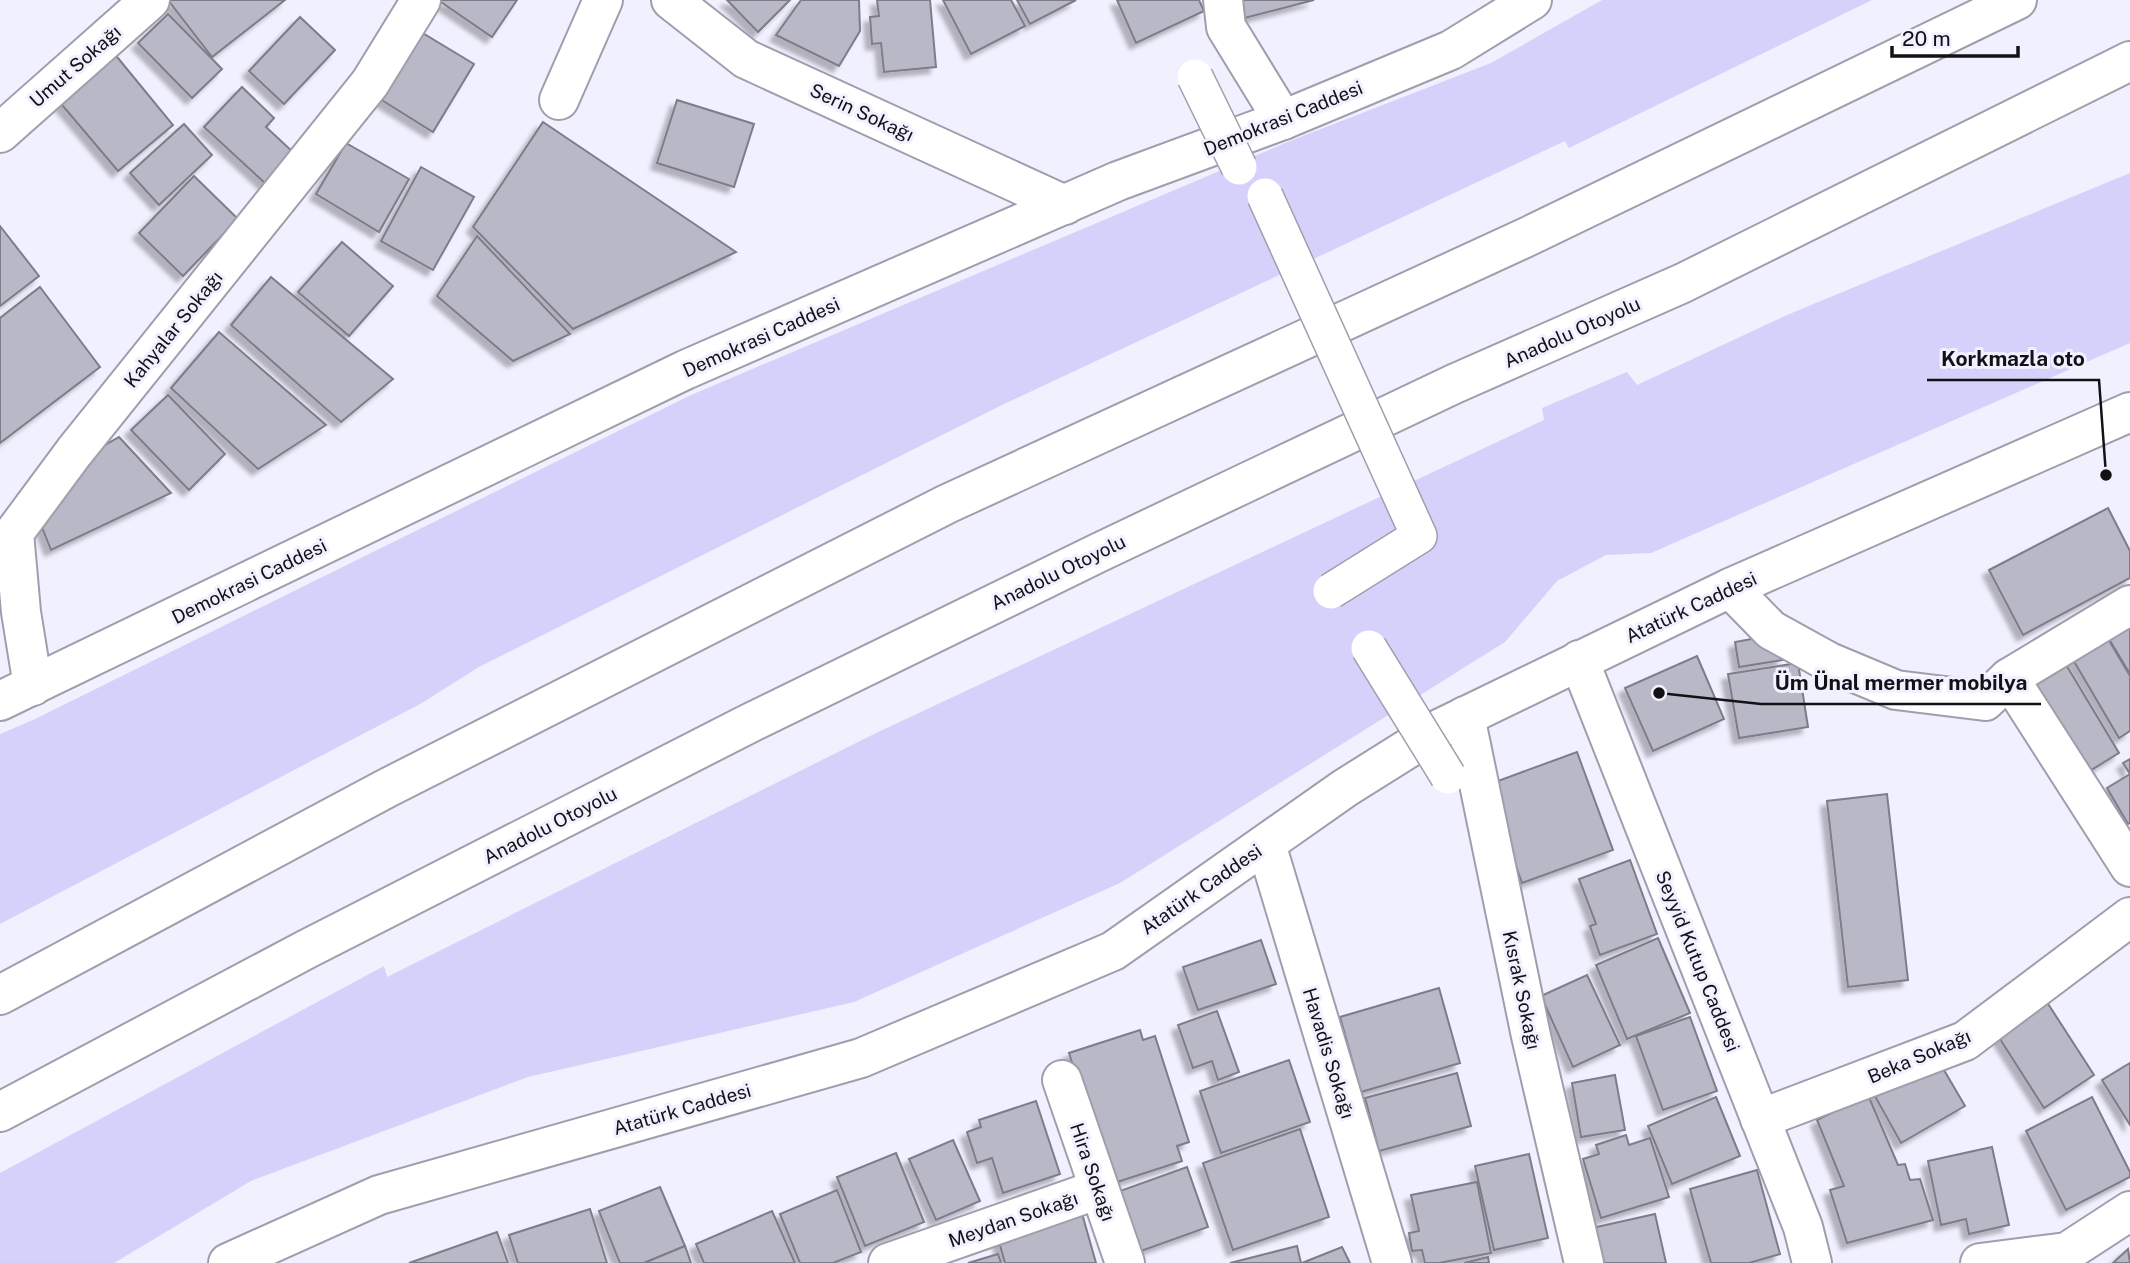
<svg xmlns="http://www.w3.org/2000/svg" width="2130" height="1263" font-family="'Public Sans',sans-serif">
<defs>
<filter id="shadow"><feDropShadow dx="-6" dy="6" stdDeviation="2" flood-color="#0004"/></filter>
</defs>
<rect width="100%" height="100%" fill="#f1f0ff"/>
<g fill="#d5d1fa">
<polygon points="1602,0 1872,0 1569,148 1565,141 1000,406 479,667 422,703 0,924 0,734 33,720 691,395 1290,141 1491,63"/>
<polygon points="2130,173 2130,343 1651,553 1606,555 1557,581 1505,642 1120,883 854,1002 528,1077 251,1181 114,1263 0,1263 0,1173 384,966 387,977 876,733 1544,420 1542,408 1627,372 1637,385 1787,315"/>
</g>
<g fill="#b9b8c6" stroke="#7d7c88" stroke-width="2" filter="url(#shadow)">
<polygon points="168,0 285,0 212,57"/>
<polygon points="438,0 517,0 492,37"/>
<polygon points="727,0 790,0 758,32"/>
<polygon points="801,0 859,0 860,31 839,66 776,35"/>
<polygon points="877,0 930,0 936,67 884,72 881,43 872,44 870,17 879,16"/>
<polygon points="943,0 1011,0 1025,26 971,54"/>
<polygon points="1017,0 1076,0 1030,24"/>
<polygon points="1117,0 1199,0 1204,11 1136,43"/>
<polygon points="1231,0 1314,0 1233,21"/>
<polygon points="168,14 222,69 192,98 138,43"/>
<polygon points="300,17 335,50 284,104 249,71"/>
<polygon points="421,32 474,64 433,132 380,99"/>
<polygon points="113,52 173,125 118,171 57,99"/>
<polygon points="242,87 274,118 266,127 294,153 266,184 204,127"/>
<polygon points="677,100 754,124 734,187 657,163"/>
<polygon points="543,122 736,252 573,329 473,227"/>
<polygon points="184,124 212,155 159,205 130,173"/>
<polygon points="346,143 409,179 379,232 316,194"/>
<polygon points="421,167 474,197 433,270 381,241"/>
<polygon points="194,176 238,219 183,276 139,233"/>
<polygon points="0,226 39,276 0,306"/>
<polygon points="477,236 570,334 513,361 437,296"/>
<polygon points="342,242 393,286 349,336 298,292"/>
<polygon points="271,277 393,379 341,422 231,325"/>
<polygon points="40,287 100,367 0,443 0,318"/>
<polygon points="219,332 326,425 258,469 171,388"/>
<polygon points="168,395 225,454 189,490 131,430"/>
<polygon points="119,437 171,493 51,550 35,510 81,459"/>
<polygon points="2108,508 2130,551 2130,578 2023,635 1989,570"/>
<polygon points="2130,626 2130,674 2109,639"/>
<polygon points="1779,634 1783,660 1739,667 1735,642"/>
<polygon points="2107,637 2130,676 2130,731 2119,738 2072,658"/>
<polygon points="1697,656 1724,719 1653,751 1625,688"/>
<polygon points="1798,663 1808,727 1739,738 1728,674"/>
<polygon points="2065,663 2119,753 2083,775 2029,685"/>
<polygon points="1577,752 1613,850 1522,883 1487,785"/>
<polygon points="2130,759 2130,823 2128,824 2107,788 2130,774 2123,763"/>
<polygon points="1887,794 1908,980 1848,987 1827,801"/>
<polygon points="1630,860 1657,934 1600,955 1590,926 1596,924 1579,879"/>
<polygon points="1658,938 1690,1013 1627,1039 1596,965"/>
<polygon points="1261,940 1276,984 1198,1010 1183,967"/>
<polygon points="1587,975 1620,1045 1573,1067 1541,996"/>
<polygon points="1439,988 1460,1063 1361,1092 1340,1017"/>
<polygon points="2043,996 2094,1075 2044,1108 1993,1028"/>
<polygon points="1217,1011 1239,1072 1218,1080 1212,1061 1193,1068 1178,1025"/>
<polygon points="1690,1017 1717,1091 1663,1110 1636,1036"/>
<polygon points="1140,1030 1143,1040 1155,1036 1189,1142 1177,1146 1182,1161 1111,1184 1069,1053"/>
<polygon points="1934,1053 1965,1106 1901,1143 1871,1089"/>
<polygon points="1289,1060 1310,1122 1221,1153 1200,1091"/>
<polygon points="2130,1063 2130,1125 2102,1080"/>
<polygon points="1457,1073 1471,1126 1379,1151 1365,1098"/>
<polygon points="1615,1075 1625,1130 1581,1137 1572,1083"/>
<polygon points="1868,1095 1898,1165 1905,1164 1910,1180 1920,1179 1933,1220 1847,1243 1830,1190 1844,1186 1817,1120"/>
<polygon points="1716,1097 1740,1156 1672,1184 1648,1126"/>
<polygon points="2092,1097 2130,1172 2130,1177 2066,1210 2026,1131"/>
<polygon points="1036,1101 1060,1174 1003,1193 992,1158 977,1163 967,1132 981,1127 979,1120"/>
<polygon points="1300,1129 1329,1217 1233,1250 1203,1163"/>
<polygon points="1626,1135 1629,1145 1650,1138 1669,1197 1601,1218 1583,1159 1599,1154 1596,1145"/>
<polygon points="953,1140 980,1201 936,1220 909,1159"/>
<polygon points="1992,1147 2009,1225 1969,1234 1966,1219 1941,1225 1928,1161"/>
<polygon points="896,1153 924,1222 865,1246 837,1177"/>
<polygon points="1529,1154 1548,1238 1494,1250 1475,1166"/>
<polygon points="1187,1167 1208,1227 1141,1251 1120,1191"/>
<polygon points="1757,1170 1780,1254 1749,1263 1711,1263 1690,1189"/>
<polygon points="1477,1182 1491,1253 1439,1263 1425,1263 1422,1250 1412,1251 1409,1233 1419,1231 1411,1195"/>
<polygon points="660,1187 685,1246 644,1263 620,1263 599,1211"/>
<polygon points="837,1190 861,1252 833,1263 800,1263 780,1214"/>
<polygon points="590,1209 607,1263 518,1263 509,1235"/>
<polygon points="1081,1210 1096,1263 1005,1263 997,1235"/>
<polygon points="772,1211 795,1263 704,1263 696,1244"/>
<polygon points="1655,1214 1666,1263 1600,1263 1592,1228"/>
<polygon points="497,1232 508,1263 409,1263"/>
<polygon points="685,1246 691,1263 644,1263"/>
<polygon points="1297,1246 1301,1263 1230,1263"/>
<polygon points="1342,1247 1350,1263 1302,1263"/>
<polygon points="2128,1249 2130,1263 2113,1263"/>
<polygon points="998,1254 1001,1263 968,1263"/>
<polygon points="1488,1257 1489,1263 1464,1263"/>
</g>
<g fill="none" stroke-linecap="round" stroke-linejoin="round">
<g stroke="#9f9eac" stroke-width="42">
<g id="minor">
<polyline points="671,0 746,59 1065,205"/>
<polyline points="1223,0 1226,27 1283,120"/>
<polyline points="559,100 603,0"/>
<polyline points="0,133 150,0"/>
<polyline points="1730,588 1771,630 1829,662 1896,690 1985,701 2009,678 2130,605"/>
<polyline points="1579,660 1803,1227 1812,1263"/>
<polyline points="2009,678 2130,867"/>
<polyline points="33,686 21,612 14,533 74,452 370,83 421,0"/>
<polyline points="1465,716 1531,1036 1584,1263"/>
<polyline points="1266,844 1392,1263"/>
<polyline points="1062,1080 1125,1263"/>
<polyline points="1760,1119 1965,1041 2130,917"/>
<polyline points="888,1263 1099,1189"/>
<polyline points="1980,1263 2067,1252 2130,1211"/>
</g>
</g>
<g stroke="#9f9eac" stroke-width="42">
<g id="tertiary">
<polyline points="0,701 685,370 1118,181 1283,120 1451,50 1532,0"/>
<polyline points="228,1263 379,1195 861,1058 1113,951 1345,788 1439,729 1730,588 2130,412"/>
</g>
</g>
<g stroke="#9f9eac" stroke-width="42">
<g id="motorway">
<polyline points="0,995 387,788 947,504 1529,236 2017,0"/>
<polyline points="0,1112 307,949 748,724 1100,552 1454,384 1683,283 2130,61"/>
</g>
</g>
<use href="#minor" stroke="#fff" stroke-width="38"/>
<use href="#tertiary" stroke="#fff" stroke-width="38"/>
<use href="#motorway" stroke="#fff" stroke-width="38"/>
<g stroke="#9f9eac" stroke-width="38" stroke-linecap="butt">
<g id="pedestrian-bridge">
<polyline points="1195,77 1239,167"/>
<polyline points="1265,196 1419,536 1331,591"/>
<polyline points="1369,648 1448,776"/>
</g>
</g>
<use href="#pedestrian-bridge" stroke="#fff" stroke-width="35"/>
</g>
<g text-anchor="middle" stroke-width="6" stroke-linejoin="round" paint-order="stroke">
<g font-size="19" fill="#121216" stroke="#f1f0ff">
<text transform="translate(75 66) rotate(-41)" y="7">Umut Sokağı</text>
<text transform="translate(862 112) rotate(25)" y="7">Serin Sokağı</text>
<text transform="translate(1283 118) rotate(-22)" y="7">Demokrasi Caddesi</text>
<text transform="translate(173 329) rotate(-51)" y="7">Kahyalar Sokağı</text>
<text transform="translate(1572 332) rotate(-24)" y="7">Anadolu Otoyolu</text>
<text transform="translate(761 337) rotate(-24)" y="7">Demokrasi Caddesi</text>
<text transform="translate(1058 572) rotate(-26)" y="7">Anadolu Otoyolu</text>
<text transform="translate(249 581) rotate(-26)" y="7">Demokrasi Caddesi</text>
<text transform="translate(1691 607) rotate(-25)" y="7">Atatürk Caddesi</text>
<text transform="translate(550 825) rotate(-27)" y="7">Anadolu Otoyolu</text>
<text transform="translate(1201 889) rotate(-35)" y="7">Atatürk Caddesi</text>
<text transform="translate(1698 961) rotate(68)" y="7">Seyyid Kutup Caddesi</text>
<text transform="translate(1522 990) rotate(78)" y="7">Kısrak Sokağı</text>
<text transform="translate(1329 1053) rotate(73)" y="7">Havadis Sokağı</text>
<text transform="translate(1919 1056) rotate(-23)" y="7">Beka Sokağı</text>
<text transform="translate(682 1109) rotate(-16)" y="7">Atatürk Caddesi</text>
<text transform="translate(1093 1172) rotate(71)" y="7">Hira Sokağı</text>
<text transform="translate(1013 1219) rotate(-19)" y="7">Meydan Sokağı</text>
</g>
</g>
<path fill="none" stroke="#121216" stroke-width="2.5" d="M2106 475L2099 380H1927M1659 693L1761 704H2041"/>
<g fill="#121216" stroke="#f1f0ff" stroke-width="2.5">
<circle cx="2106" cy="475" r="7"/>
<circle cx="1659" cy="693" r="7"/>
</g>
<g font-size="21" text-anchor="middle" font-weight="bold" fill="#121216" stroke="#f1f0ff" stroke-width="6" stroke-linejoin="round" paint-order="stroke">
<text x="2013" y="366">Korkmazla oto</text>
<text x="1901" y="690">Üm Ünal mermer mobilya</text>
</g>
<path d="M1892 46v10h126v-10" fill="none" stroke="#121216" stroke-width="3.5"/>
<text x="1902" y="46" font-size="21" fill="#121216" stroke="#f1f0ff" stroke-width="5" paint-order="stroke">20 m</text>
</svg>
